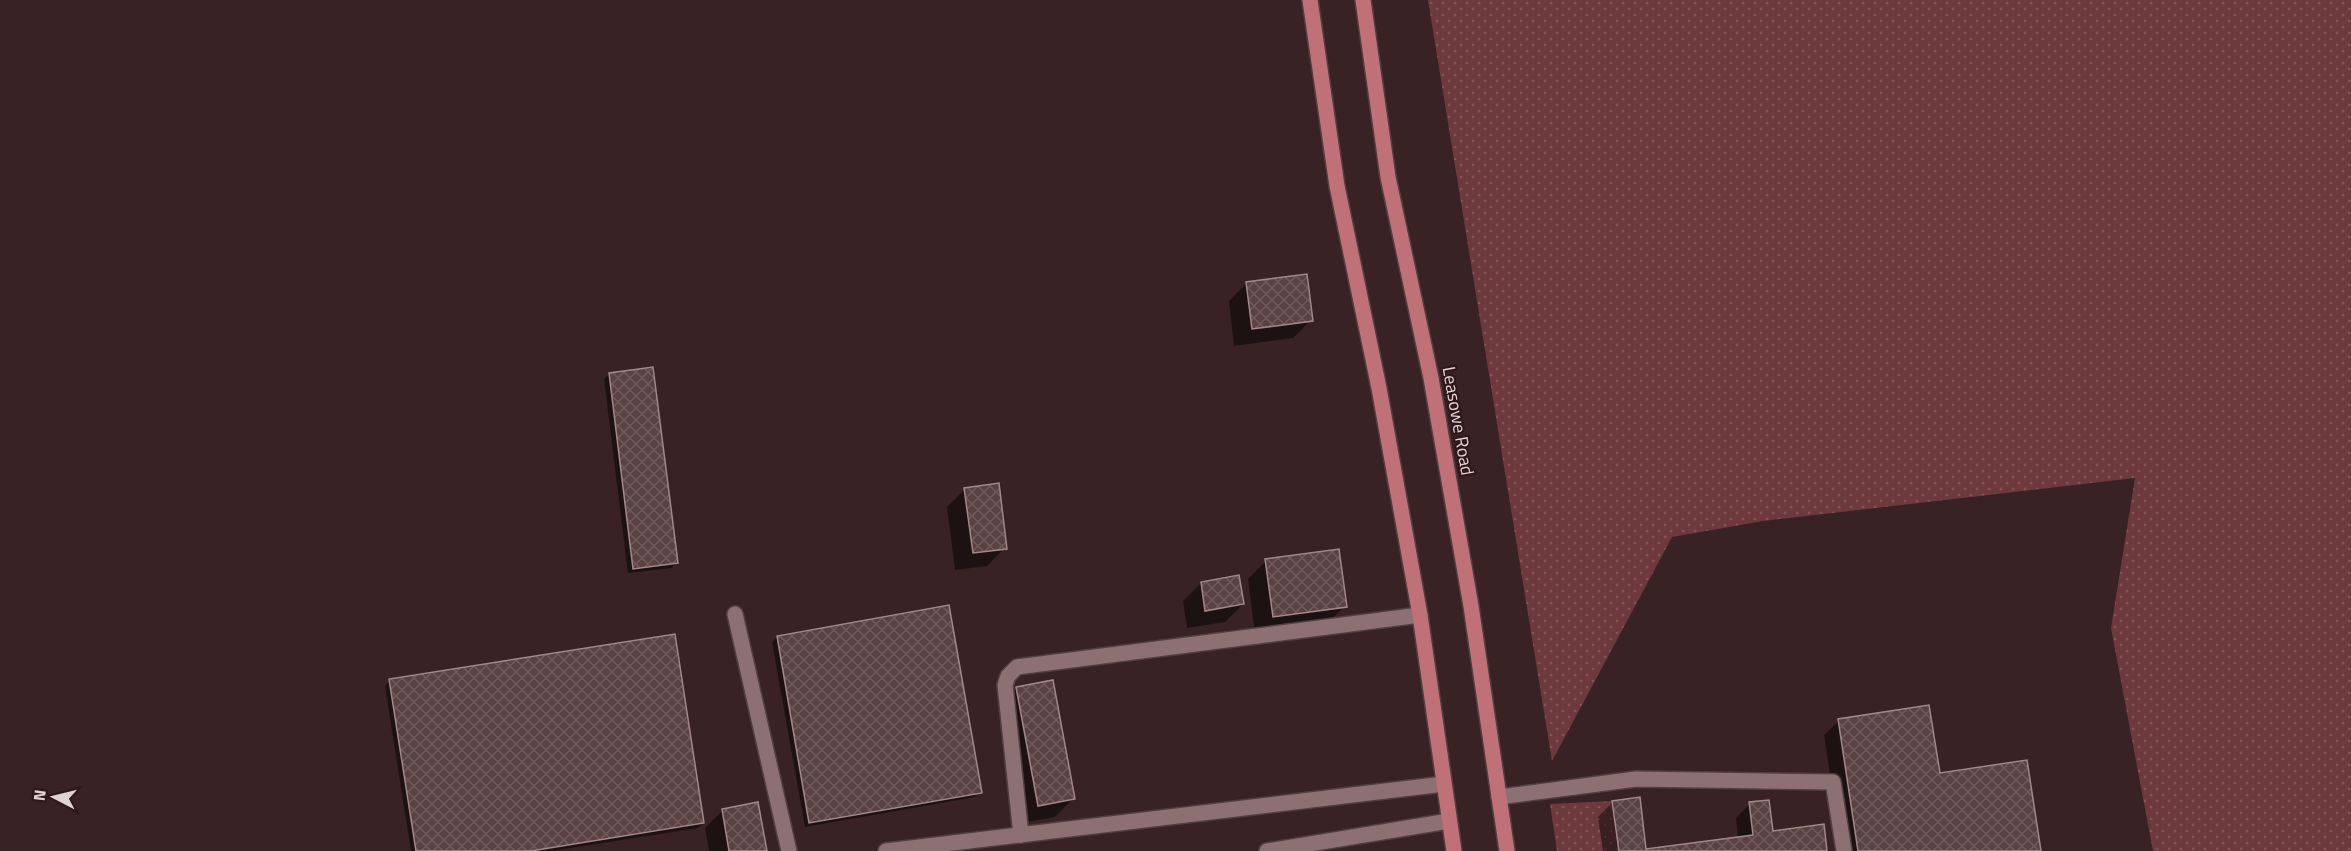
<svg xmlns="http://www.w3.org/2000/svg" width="2351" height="851" font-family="'Titillium Web',sans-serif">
<defs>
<pattern id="grass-dots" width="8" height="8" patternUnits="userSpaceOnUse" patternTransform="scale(1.5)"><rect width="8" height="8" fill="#6d393d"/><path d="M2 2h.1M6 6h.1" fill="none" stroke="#825558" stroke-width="1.8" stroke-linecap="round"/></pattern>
<pattern id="building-cross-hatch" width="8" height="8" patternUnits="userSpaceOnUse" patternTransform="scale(1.5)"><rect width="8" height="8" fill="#5a4142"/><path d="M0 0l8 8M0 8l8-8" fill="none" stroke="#715c5c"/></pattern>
</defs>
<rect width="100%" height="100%" fill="#382223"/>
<g fill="url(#grass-dots)">
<polygon points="1428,0 2351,0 2351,851 2153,851 2111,628 2135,478 1763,521 1672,537 1552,761"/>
<polygon points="1612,801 1619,851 1557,851 1550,804"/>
</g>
<g fill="#0007">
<polygon points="1247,283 1311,320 1293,338 1234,346 1229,301"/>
<polygon points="609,374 676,563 672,568 628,573 604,379"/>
<polygon points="965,489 1005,548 987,566 955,570 947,507"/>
<polygon points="1266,561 1345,606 1327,624 1255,634 1248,579"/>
<polygon points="1201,583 1243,604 1225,622 1187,628 1183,601"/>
<polygon points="777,637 980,792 975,797 805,827 772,642"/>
<polygon points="390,681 703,823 698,828 552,851 411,851 385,686"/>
<polygon points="1017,688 1073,799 1055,817 1021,823 999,706"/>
<polygon points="1839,721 1938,775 2040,851 1842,851 1824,735"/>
<polygon points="1613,802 1645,850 1738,838 1736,818 1750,804 1771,832 1826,851 1603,851 1598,817"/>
<polygon points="723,810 765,851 709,851 705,828"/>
</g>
<g fill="url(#building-cross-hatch)" stroke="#a48888" stroke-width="1.5">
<polygon points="1307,274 1313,321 1252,329 1246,282"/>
<polygon points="653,367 678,563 633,569 609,373"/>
<polygon points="999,483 1007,549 973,553 964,488"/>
<polygon points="1339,549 1347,607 1273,617 1265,559"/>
<polygon points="1239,575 1244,604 1205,611 1201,582"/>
<polygon points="949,605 982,793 809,823 777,636"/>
<polygon points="675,634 704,823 531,851 416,851 389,679"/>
<polygon points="1053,680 1075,799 1038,806 1016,687"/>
<polygon points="1929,705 1940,773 2027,760 2041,851 1858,851 1838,719"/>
<polygon points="1640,797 1646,849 1753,835 1749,802 1769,800 1773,831 1824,824 1827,851 1619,851 1612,801"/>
<polygon points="758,802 767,851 729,851 722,809"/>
</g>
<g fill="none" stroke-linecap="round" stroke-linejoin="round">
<g stroke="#523f40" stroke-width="18">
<g id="service">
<polyline points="735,614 789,851"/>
<polyline points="1499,797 1636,779 1833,782 1844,851"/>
<polyline points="1021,835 1005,685 1008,676 1017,667 1420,615"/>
<polyline points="886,851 1444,784"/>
<polyline points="1267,851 1449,821"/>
</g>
</g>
<g stroke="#523f40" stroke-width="18">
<g id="primary">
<polyline points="1310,0 1337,186 1379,388 1420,615 1454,851"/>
<polyline points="1363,0 1388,177 1431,378 1471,606 1507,851"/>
</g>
</g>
<use href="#service" stroke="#8d7172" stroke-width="15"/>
<use href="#primary" stroke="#bf7177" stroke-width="15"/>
</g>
<g text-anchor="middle" stroke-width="4.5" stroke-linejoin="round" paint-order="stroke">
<g font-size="18" fill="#e2d3d3" stroke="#2e181a">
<text transform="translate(1458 421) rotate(80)" y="6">Leasowe Road</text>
</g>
</g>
<g transform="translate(54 797) rotate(277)" stroke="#2e181a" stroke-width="4.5" paint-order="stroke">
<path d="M0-4.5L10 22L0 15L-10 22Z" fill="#e2d3d3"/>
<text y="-9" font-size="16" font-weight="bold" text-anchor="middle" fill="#e2d3d3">N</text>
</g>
</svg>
